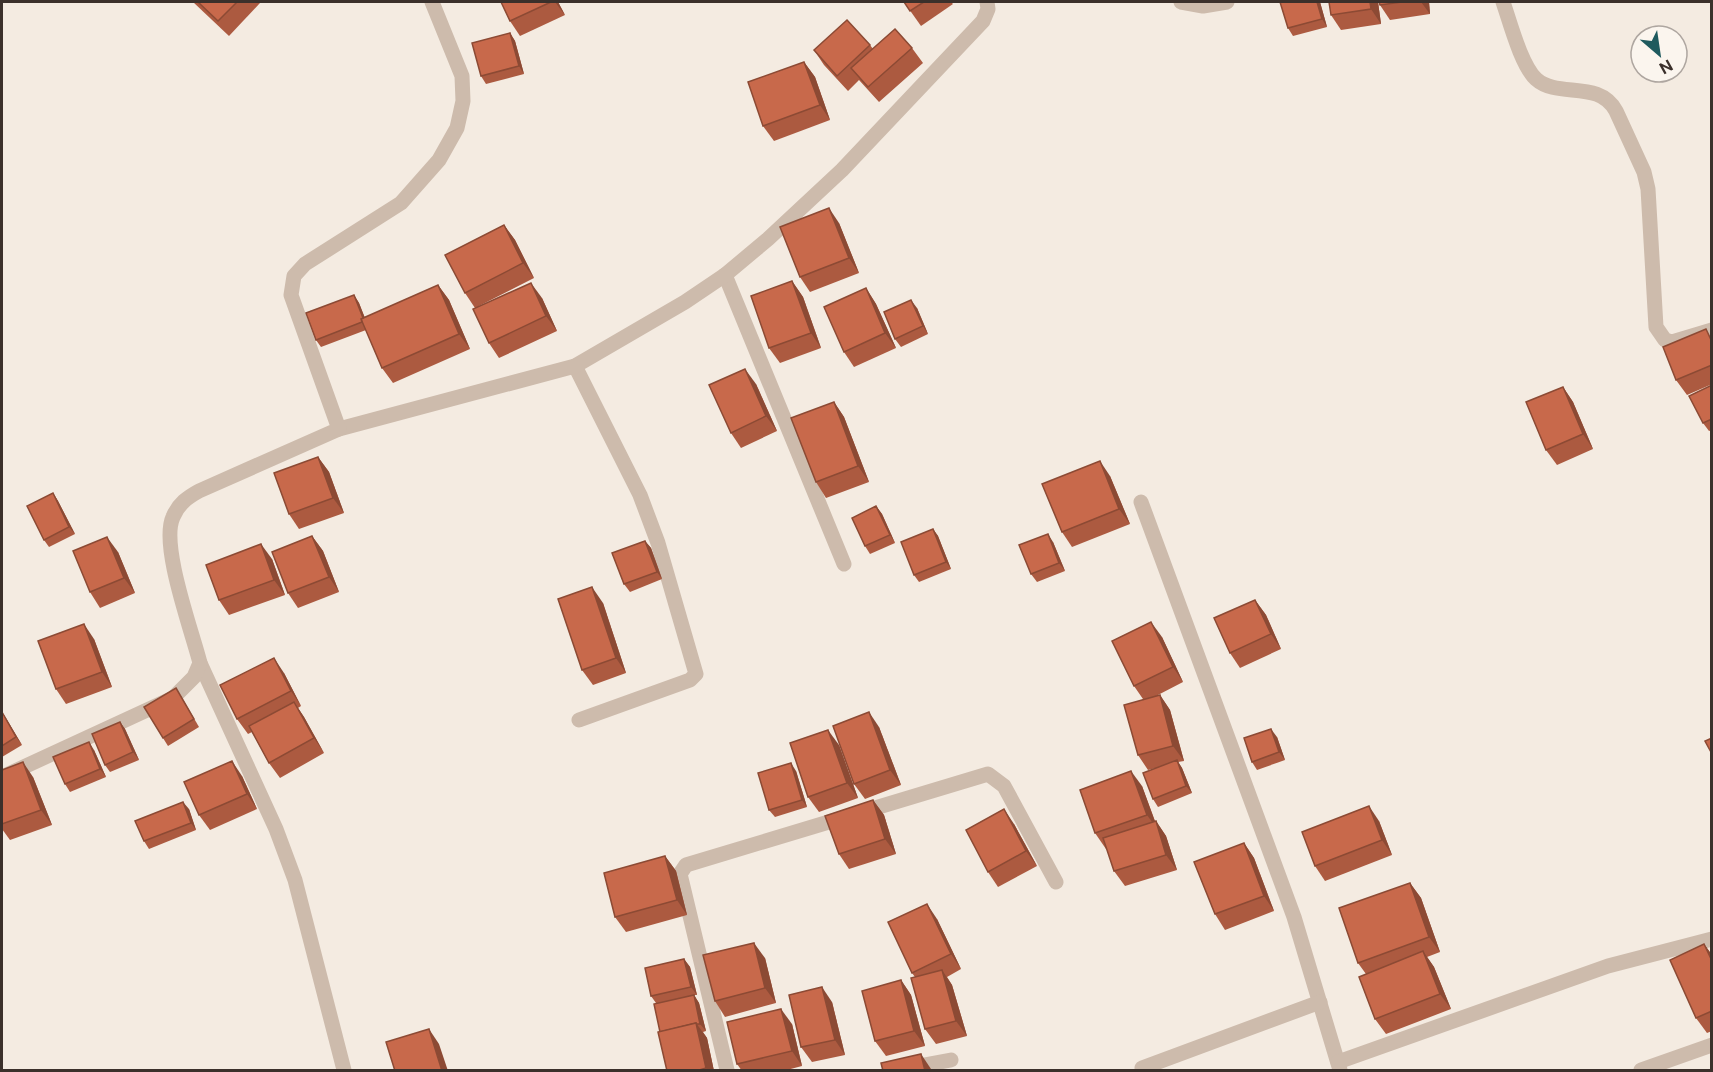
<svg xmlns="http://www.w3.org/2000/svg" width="1713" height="1072" font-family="'Public Sans',sans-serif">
<rect width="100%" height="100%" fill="#f4ebe1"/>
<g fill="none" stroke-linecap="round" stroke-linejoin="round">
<g stroke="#cdbbac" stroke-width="15">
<polyline points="1181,2 1203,6 1227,2"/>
<path d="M1503,2C1510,22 1521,65 1536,79C1558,99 1599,79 1616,111L1644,172L1648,189L1656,327L1665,340L1672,342L1712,330"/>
<polyline points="725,275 844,564"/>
<polyline points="575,366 640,495 658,543 696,674 690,680 579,720"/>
<polyline points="339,429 575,366 685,302 725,275 768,239 842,170 983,21 988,9 987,2"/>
<polyline points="1141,502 1294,917 1340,1070"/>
<polyline points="200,663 276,829 295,880 344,1070"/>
<path d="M2,777L173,698L194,677L200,663C192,631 160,545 173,517C178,504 188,497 199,491L339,429L291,295L294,276L305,264L401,203L439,160L457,128L463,101L462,76L432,2"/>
<polyline points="1338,1062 1608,966 1712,939"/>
<polyline points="1142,1068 1320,1002"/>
<polyline points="727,1070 680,874 686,865 988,774 1004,786 1056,882"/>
<polyline points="897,1070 951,1060"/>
<polyline points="1641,1070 1712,1045"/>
</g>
</g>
<g fill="#ac5a40">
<polygon points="193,2 259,2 260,3 229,36"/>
<polygon points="501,2 558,2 565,15 520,36 510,21"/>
<polygon points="904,2 951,2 953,4 921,26"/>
<polygon points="1320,2 1327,27 1293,36 1288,28"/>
<polygon points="1378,2 1381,24 1341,30 1331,15"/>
<polygon points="1379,2 1429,2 1430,14 1390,20 1380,5"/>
<polygon points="510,33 515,41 524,74 486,84 481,76"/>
<polygon points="870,45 873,49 912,48 923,63 879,102 859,80 848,91 824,65 814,50"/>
<polygon points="804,62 815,77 830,120 774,141 763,126"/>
<polygon points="839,223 859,273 810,292 800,277"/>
<polygon points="504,225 515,240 534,278 479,306 542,298 557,331 499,358 489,343 475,308 465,293"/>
<polygon points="792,281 803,297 821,348 780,363 769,348"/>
<polygon points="438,285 449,300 470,349 393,383 382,368 366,330 321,347 316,340 354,295 359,303 365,318"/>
<polygon points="866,288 876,304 896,348 854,367 844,352"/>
<polygon points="917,308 928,334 901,347 895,339"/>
<polygon points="1712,336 1712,430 1709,431 1703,423 1710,385 1687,395 1676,380"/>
<polygon points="756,384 777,431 741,448 731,433"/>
<polygon points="1563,387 1573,402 1593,449 1557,465 1546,450"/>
<polygon points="834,402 844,417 869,482 826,498 816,482"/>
<polygon points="318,457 329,472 344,513 299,529 289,514"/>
<polygon points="1110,476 1130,524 1072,547 1062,532"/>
<polygon points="53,493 58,501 75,534 49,547 44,540"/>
<polygon points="876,506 882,514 895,543 870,554 865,546"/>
<polygon points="933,529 938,536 951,569 919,582 914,575"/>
<polygon points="312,536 323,551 339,592 298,608 288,593"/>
<polygon points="645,541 651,548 662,579 630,592 624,584"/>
<polygon points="1053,542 1065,571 1037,582 1031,574"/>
<polygon points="118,552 135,593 100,608 90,592"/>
<polygon points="272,559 285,595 229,615 219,600"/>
<polygon points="1255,600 1266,615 1281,649 1240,668 1230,653"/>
<polygon points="603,603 626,673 593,685 582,670"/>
<polygon points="1162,637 1183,682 1156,696 1160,695 1170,710 1184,761 1178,762 1182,768 1192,793 1158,807 1153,799 1156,768 1148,770 1138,755 1143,699 1134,686"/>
<polygon points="94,639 112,687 66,704 56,689"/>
<polygon points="284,673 301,706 298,708 304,717 324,753 280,778 269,763 252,732 248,734 237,719"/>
<polygon points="181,696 199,727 168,746 163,738"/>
<polygon points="2,712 22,745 2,757"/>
<polygon points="120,722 125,729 139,760 110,772 105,765"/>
<polygon points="879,727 901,785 865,799 854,784"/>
<polygon points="1277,737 1285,760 1257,770 1252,762"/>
<polygon points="839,745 858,798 819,812 808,797"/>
<polygon points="94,750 106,777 70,792 65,784"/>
<polygon points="2,770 33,777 52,825 10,840 2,829"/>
<polygon points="796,771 807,807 775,817 769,810"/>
<polygon points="242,776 257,809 210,830 199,815"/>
<polygon points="1142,786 1155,821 1156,821 1166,836 1177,870 1125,886 1114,871 1107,848 1106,849 1095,833"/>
<polygon points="873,800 884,815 896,854 849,869 839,854"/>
<polygon points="189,809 196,830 149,849 144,841"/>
<polygon points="1379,821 1392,855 1325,881 1315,866"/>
<polygon points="1014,824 1037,866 998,887 988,872"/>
<polygon points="1244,843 1254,858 1274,911 1225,930 1215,914"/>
<polygon points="665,856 676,871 687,915 626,932 615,917"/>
<polygon points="1410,883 1421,898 1440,952 1427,957 1434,967 1451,1009 1386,1034 1375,1019 1366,974 1358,963"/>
<polygon points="937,919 961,969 947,977 952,985 967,1036 936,1044 925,1029 915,977 912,973"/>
<polygon points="1704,944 1712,955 1712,1031 1707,1033 1696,1018"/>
<polygon points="765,958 776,1003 725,1017 715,1001"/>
<polygon points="684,959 690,967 697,995 694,995 699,1003 706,1031 703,1032 707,1038 714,1071 667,1071 656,1003 651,996"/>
<polygon points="901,980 911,995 925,1046 886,1056 875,1041"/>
<polygon points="832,1002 845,1055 812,1062 801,1047"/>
<polygon points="792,1024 802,1066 783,1071 742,1071 737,1064"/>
</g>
<g fill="#8c4a34">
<polygon points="555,2 558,2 565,15"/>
<polygon points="1317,2 1320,2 1327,27 1322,19"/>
<polygon points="1370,2 1378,2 1381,24 1371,9"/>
<polygon points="1421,2 1429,2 1430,14"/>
<polygon points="510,33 515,41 524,74 519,66"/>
<polygon points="804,62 815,77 830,120 820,105"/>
<polygon points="829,208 839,223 859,273 849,258"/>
<polygon points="504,225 515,240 534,278 523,263"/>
<polygon points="792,281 803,297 821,348 811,333"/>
<polygon points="531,283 542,298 557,331 546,316"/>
<polygon points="438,285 449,300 470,349 459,334"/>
<polygon points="866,288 876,304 896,348 885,333"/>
<polygon points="354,295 359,303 369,329 364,321"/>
<polygon points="911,300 917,308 928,334 923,326"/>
<polygon points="745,369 756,384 777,431 766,416"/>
<polygon points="1563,387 1573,402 1593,449 1583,434"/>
<polygon points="834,402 844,417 869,482 858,466"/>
<polygon points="318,457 329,472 344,513 333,498"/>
<polygon points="1100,461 1110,476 1130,524 1119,509"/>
<polygon points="53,493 58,501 75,534 69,527"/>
<polygon points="876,506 882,514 895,543 890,535"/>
<polygon points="933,529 938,536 951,569 946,562"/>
<polygon points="1048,534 1053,542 1065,571 1059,563"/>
<polygon points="312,536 323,551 339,592 329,577"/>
<polygon points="107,537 118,552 135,593 124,578"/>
<polygon points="645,541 651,548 662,579 657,572"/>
<polygon points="261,544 272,559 285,595 274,580"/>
<polygon points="592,587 603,603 626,673 616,658"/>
<polygon points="1255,600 1266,615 1281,649 1271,634"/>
<polygon points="1151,622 1162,637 1183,682 1173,667"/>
<polygon points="84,624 94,639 112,687 102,672"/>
<polygon points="274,658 284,673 301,706 291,691"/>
<polygon points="1160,695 1170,710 1184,761 1173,746"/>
<polygon points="294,702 304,717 324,753 314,738"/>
<polygon points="2,712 6,718 22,745 16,737"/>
<polygon points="869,712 879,727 901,785 890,770"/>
<polygon points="120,722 125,729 139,760 133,752"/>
<polygon points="1271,729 1277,737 1285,760 1279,752"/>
<polygon points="828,730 839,745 858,798 847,783"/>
<polygon points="89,742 94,750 106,777 100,769"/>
<polygon points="1177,760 1182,768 1192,793 1186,786"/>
<polygon points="232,761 242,776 257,809 247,794"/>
<polygon points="23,762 33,777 52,825 41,810"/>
<polygon points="791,763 796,771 807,807 802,800"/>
<polygon points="1131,771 1142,786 1158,830 1147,815"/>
<polygon points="873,800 884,815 896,854 885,839"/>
<polygon points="183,802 189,809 196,830 191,823"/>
<polygon points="1369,806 1379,821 1392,855 1382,840"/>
<polygon points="1004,809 1014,824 1037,866 1026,851"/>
<polygon points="1156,821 1166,836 1177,870 1166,855"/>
<polygon points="1244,843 1254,858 1274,911 1264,896"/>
<polygon points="665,856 676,871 687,915 677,900"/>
<polygon points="1410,883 1421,898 1440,952 1429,937"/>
<polygon points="927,904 937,919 961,969 951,954"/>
<polygon points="754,943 765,958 776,1003 765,988"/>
<polygon points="1704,944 1712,955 1712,961"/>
<polygon points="1423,951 1434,967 1451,1009 1440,994"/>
<polygon points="684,959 690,967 697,995 691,987"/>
<polygon points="942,970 952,985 967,1036 956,1021"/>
<polygon points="901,980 911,995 925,1046 914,1031"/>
<polygon points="822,987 832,1002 845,1055 835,1040"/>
<polygon points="694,995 699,1003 706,1031 700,1024"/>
<polygon points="781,1009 792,1024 802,1066 792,1051"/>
<polygon points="696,1023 707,1038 714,1071 708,1071 706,1068"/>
<polygon points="429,1029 439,1044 448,1071 442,1071"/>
<polygon points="921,1054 931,1069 932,1071 925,1071"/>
</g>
<g fill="#c8694b" stroke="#8c4a34" stroke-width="1.5">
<polygon points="198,2 237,2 218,21"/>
<polygon points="501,2 551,2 510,21"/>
<polygon points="904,2 924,2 910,11"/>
<polygon points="1280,2 1317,2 1322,19 1288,28"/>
<polygon points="1329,2 1370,2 1371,9 1331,15"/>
<polygon points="1379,2 1402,2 1380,5"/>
<polygon points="847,20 870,45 837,76 814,50"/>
<polygon points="895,29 912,48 868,87 851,68"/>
<polygon points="510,33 519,66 481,76 472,43"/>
<polygon points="804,62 820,105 763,126 748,82"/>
<polygon points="829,208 849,258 800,277 780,227"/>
<polygon points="504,225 523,263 465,293 445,255"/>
<polygon points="792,281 811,333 769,348 751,296"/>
<polygon points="531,283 546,316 489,343 473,309"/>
<polygon points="438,285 459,334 382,368 361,319"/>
<polygon points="866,288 885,333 844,352 824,307"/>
<polygon points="354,295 363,318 361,319 362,322 316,340 306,313"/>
<polygon points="911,300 923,326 895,339 884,312"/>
<polygon points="1706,329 1712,342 1712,365 1676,380 1663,347"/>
<polygon points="745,369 766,416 731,433 709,385"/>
<polygon points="1712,385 1712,419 1703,423 1689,396"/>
<polygon points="1563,387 1583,434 1546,450 1526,402"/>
<polygon points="834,402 858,466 816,482 791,418"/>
<polygon points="318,457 333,498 289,514 274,473"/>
<polygon points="1100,461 1119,509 1062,532 1042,484"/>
<polygon points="53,493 69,527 44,540 27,506"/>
<polygon points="876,506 890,535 865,546 852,518"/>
<polygon points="933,529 946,562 914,575 901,542"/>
<polygon points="1048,534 1059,563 1031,574 1019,545"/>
<polygon points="312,536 329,577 288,593 272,552"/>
<polygon points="107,537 124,578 90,592 73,551"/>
<polygon points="645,541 657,572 624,584 612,553"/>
<polygon points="261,544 274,580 219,600 206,565"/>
<polygon points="592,587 616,658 582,670 558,599"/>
<polygon points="1255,600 1271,634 1230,653 1214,618"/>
<polygon points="1151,622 1173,667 1134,686 1112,641"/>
<polygon points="84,624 102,672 56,689 38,641"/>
<polygon points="274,658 291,691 237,719 220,685"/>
<polygon points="176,688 194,719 163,738 144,707"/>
<polygon points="1160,695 1173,746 1138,755 1124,705"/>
<polygon points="294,702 314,738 269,763 249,726"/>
<polygon points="2,712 16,737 2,746"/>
<polygon points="869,712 890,770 854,784 833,726"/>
<polygon points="120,722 133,752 105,765 92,734"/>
<polygon points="1271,729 1279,752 1252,762 1244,738"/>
<polygon points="828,730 847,783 808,797 790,743"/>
<polygon points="1712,738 1712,754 1705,741"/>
<polygon points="89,742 100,769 65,784 53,757"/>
<polygon points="1177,760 1186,786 1153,799 1143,773"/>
<polygon points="232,761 247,794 199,815 184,782"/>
<polygon points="23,762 41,810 2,824 2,770"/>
<polygon points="791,763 802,800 769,810 758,773"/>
<polygon points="1131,771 1147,815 1095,833 1080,790"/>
<polygon points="873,800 885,839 839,854 825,816"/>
<polygon points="183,802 191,823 144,841 135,821"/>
<polygon points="1369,806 1382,840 1315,866 1302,832"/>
<polygon points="1004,809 1026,851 988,872 966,830"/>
<polygon points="1156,821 1166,855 1114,871 1103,838"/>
<polygon points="1244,843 1264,896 1215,914 1194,862"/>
<polygon points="665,856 677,900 615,917 604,873"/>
<polygon points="1410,883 1429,937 1358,963 1339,908"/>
<polygon points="927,904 951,954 912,973 888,922"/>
<polygon points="754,943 765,988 715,1001 703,955"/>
<polygon points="1704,944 1712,961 1712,1011 1696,1018 1670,960"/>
<polygon points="1423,951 1440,994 1375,1019 1359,977"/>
<polygon points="684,959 691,987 651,996 645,968"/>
<polygon points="942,970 956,1021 925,1029 911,978"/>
<polygon points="901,980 914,1031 875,1041 862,991"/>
<polygon points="822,987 835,1040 801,1047 789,995"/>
<polygon points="694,995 700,1024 697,1024 696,1023 660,1032 654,1004"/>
<polygon points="781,1009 792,1051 737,1064 727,1022"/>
<polygon points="696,1023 706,1068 696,1071 667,1071 658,1032"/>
<polygon points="429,1029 442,1071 395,1071 386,1042"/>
<polygon points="921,1054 925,1071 883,1071 881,1063"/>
</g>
<rect width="1713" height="1072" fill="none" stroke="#3b302b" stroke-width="6"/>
<g transform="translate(1659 54) rotate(151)"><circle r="28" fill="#fbf5ee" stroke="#aea6a0" stroke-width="1.5"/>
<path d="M0-4.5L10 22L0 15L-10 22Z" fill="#1f5a5e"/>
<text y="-9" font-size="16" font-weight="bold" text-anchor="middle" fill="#3b302b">N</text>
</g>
</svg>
